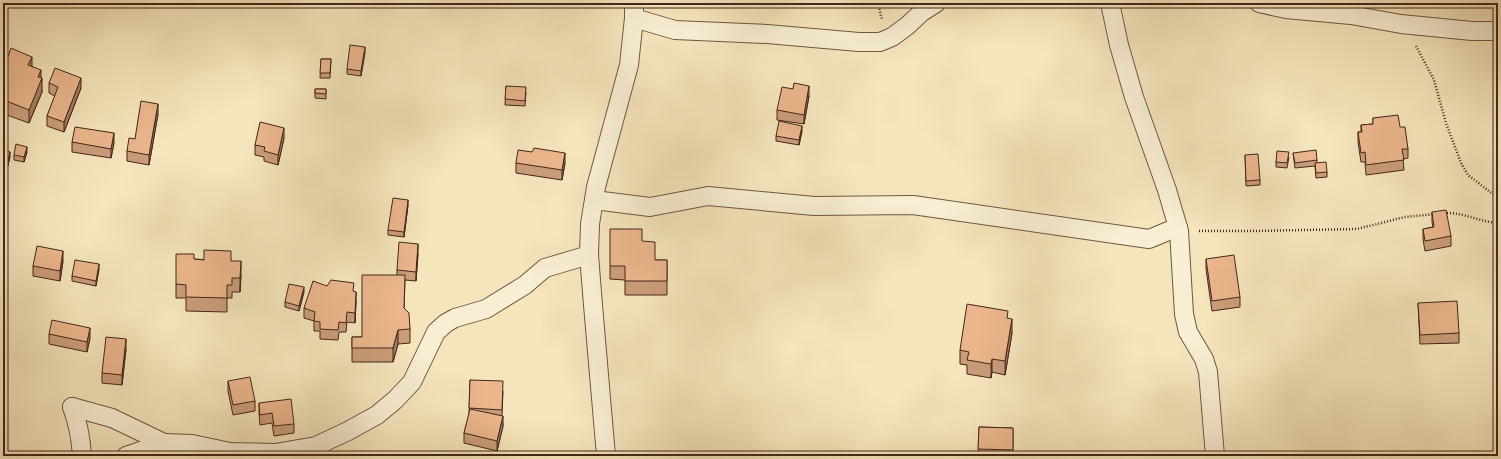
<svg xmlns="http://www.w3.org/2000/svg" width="1501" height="459" font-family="'Gentium Book Plus',serif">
<rect width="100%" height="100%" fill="#f5e5bb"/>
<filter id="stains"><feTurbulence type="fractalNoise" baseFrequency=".005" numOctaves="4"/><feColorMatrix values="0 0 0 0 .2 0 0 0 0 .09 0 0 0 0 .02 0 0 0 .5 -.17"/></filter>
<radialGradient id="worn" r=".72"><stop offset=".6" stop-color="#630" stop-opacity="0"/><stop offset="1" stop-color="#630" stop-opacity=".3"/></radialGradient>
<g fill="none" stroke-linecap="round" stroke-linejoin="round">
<g stroke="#705642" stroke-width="20">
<g id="street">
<polyline points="1110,3 1119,45 1134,97 1167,190 1179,231 1184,314 1188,332 1204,359 1208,372 1215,456"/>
<polyline points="1259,3 1286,9 1351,15 1401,24 1472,31 1498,31"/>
<polyline points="634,18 675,30 767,34 859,42 880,42 892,37 907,26 922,12 936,3"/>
<polyline points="594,200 650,207 708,196 814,206 913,205 1149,239 1178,227"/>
<polyline points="72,407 112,418 164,443"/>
<path d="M72,407C78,423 81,439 82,456"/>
<polyline points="126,456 164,443 192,444 230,452 275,453 316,446 348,431 377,415 395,400 412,382 436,332 446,323 455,318 486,309 525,285 545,268 589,255"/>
<polyline points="606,456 593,305 589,255 590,224 596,187 629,65 634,18 634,3"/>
</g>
</g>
<g stroke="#432619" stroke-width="2.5" stroke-dasharray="1 2" stroke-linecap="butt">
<polyline points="878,3 882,20"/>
<polyline points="1416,46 1434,80 1446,123 1461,163 1468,175 1498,198"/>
<path d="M1444,213C1463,212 1480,222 1498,223"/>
<polyline points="1199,231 1253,231 1357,229 1405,217 1435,214"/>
</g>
<use href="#street" stroke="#f8eed3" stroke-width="18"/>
</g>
<g fill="#ca9d78" stroke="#432619">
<rect x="1296" y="3" width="20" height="2"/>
<polygon points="365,52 361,76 347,74 347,69"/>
<polygon points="3,55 32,66 41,78 42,92 29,123 4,114 4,106 3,105"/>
<polygon points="321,59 331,59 330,78 320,78"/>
<polygon points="49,83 81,88 64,132 47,126 47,116 55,96 49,93"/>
<polygon points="506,86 526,92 525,106 505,105"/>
<polygon points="315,89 326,89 326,99 315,98"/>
<polygon points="793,89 809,96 804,124 777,120 777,110"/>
<polygon points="158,114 149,165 127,161 127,151 135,139"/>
<polygon points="1373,118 1400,127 1408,149 1408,158 1403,159 1404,170 1366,175 1365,162 1361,162 1358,142 1358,132 1361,132 1361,125 1373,124"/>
<polygon points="802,131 799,145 776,141 776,136"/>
<polygon points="284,138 278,165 264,161 264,157 255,155 255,145"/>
<polygon points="72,142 114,143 111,158 72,152"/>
<polygon points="3,150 10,157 5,177 3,176"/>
<polygon points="27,152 24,162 14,160 14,155"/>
<polygon points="1293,153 1317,160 1317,163 1327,172 1327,177 1316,178 1315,166 1295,168"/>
<polygon points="1245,155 1260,180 1260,185 1246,186"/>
<polygon points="1289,157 1287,168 1276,167 1276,162"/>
<polygon points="516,163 565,163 562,180 516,173"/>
<polygon points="408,205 404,237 388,235 388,230"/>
<polygon points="1432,212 1451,236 1451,246 1425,251 1423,239 1423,229 1433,227 1432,222"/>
<polygon points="642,241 655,260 667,260 667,295 625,295 625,280 610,279 610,266"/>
<polygon points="418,254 416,281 405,280 404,308 410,329 410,343 398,344 393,362 352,362 352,337 362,337 397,275 397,270"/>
<polygon points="194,259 231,261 241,275 240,292 232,292 232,298 227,298 227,312 186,311 186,298 176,298 176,284"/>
<polygon points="1206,259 1240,297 1240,307 1212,311 1206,269"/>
<polygon points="63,261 60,281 33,276 33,266"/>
<polygon points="99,269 96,286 72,281 72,276"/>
<polygon points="327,286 354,292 356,302 355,323 347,322 346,332 339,332 338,340 320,339 320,331 314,331 314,321 304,318 304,308"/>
<polygon points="304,292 299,311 285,307 285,302"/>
<polygon points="1418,303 1459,333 1459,343 1420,344"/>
<polygon points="1008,319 1012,333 1005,375 992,372 991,378 967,374 967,365 960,364 960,350"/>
<polygon points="49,334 90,338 87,352 49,344"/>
<polygon points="126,349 122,385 102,383 102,373"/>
<polygon points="470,380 503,391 502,416 503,426 497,451 464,443 464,433 469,415"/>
<polygon points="228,381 255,401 255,411 233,415 228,391"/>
<polygon points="259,403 294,424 294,433 274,436 272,423 260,425 259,413"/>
<polygon points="979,427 1013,428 1013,456 978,456"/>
</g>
<g fill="#a47f62" stroke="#432619">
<polygon points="365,47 365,52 361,76 361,71"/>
<polygon points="32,57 32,71 28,65"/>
<polygon points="41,70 41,82 42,78 42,92 29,123 29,110 38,77"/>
<polygon points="81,78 81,88 64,132 64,122"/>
<polygon points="809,86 809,96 804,124 804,115"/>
<polygon points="158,104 158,114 149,165 149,155"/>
<polygon points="802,126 802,131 799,145 799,140"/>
<polygon points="284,128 284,138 278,165 278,155"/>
<polygon points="114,133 114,143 111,158 111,149"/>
<polygon points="27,147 27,152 24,162 24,157"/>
<polygon points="10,152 10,157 5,177 5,171"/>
<polygon points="565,153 565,163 562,180 562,170"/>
<polygon points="408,200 408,205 404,237 404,232"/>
<polygon points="418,244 418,254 416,281 416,272"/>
<polygon points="63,251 63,261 60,281 60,271"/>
<polygon points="241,261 241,275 240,292 240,278"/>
<polygon points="99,264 99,269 96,286 96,281"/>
<polygon points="304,287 304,292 299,311 299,306"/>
<polygon points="356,292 356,302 355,323 355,313"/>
<polygon points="1012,319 1012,333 1005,375 1005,361"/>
<polygon points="90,328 90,338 87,352 87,342"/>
<polygon points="398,330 398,344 393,362 393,348"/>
<polygon points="126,339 126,349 122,385 122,375"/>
<polygon points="992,359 992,372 991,378 991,364"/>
<polygon points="503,416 503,426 497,451 497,441"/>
</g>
<g fill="#ebb68c" stroke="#432619">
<polygon points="350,45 365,47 361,71 347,69"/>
<polygon points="11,48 32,57 28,65 41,70 38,77 42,78 29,110 4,100 7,93 3,91 3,55 8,57"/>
<polygon points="321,59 331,59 330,73 320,73"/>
<polygon points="55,68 81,78 64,122 47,116 58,87 49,83"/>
<polygon points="794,83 809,86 804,115 777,110 782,87 793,89"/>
<polygon points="506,86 526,87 525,101 505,99"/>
<polygon points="315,89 326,89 326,94 315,93"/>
<polygon points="141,101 158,104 149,155 127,151 129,138 135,139"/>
<polygon points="1398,115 1400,127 1405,127 1408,149 1402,149 1404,160 1366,165 1365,152 1361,153 1358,132 1362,132 1361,125 1373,124 1373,118"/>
<polygon points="779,121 802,126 799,140 776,136"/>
<polygon points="260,122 284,128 278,155 264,151 265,147 255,145"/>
<polygon points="75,127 114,133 111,149 72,142"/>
<polygon points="16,144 27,147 24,157 14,155"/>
<polygon points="534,148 565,153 562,170 516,163 518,150 532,152"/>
<polygon points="3,150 10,152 5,171 3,171"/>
<polygon points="1316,150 1317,160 1295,163 1293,153"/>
<polygon points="1277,151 1289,152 1287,163 1276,162"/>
<polygon points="1258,154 1260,180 1246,181 1245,155"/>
<polygon points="1326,162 1327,172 1316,173 1315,163"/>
<polygon points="393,198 408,200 404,232 388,230"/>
<polygon points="1446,210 1451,236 1425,241 1423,229 1434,227 1432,212"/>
<polygon points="610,229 642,229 642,241 655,242 655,260 667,260 667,281 625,281 625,266 610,266"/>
<polygon points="399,242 418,244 416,272 397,270"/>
<polygon points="37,246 63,251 60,271 33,266"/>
<polygon points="204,250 231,251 231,261 241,261 240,278 232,278 232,285 227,285 227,298 186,297 186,285 176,284 176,254 194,254 194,259 204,260"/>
<polygon points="1234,255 1240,297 1212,301 1206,259"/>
<polygon points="75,260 99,264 96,281 72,276"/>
<polygon points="362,275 405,275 404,308 409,313 410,329 398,330 393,348 352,348 352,337 362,337"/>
<polygon points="331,280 354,283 353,291 356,292 355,313 347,312 346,323 339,322 338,330 320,329 320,322 314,321 315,312 304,308 313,281 327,286"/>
<polygon points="289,284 304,287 299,306 285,302"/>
<polygon points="1457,301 1459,333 1420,335 1418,303"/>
<polygon points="967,304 1008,311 1007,318 1012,319 1005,361 992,359 991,364 967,360 969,352 960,350"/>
<polygon points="52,320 90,328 87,342 49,334"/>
<polygon points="106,337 126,339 122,375 102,373"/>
<polygon points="250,377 255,401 233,405 228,381"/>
<polygon points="470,380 503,381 502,410 469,408"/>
<polygon points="291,399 294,424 274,426 272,413 260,415 259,403"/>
<polygon points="470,409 503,416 497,441 464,433"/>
<polygon points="979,427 1013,428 1013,450 978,449"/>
</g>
<rect width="1501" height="459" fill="none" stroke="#f5e5bb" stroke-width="16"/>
<rect x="4" y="4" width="1493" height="451" fill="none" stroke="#432619" stroke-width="2"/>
<rect x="8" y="8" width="1485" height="443" fill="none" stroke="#432619"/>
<rect width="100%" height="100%" filter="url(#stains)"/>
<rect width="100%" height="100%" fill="url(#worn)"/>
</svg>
